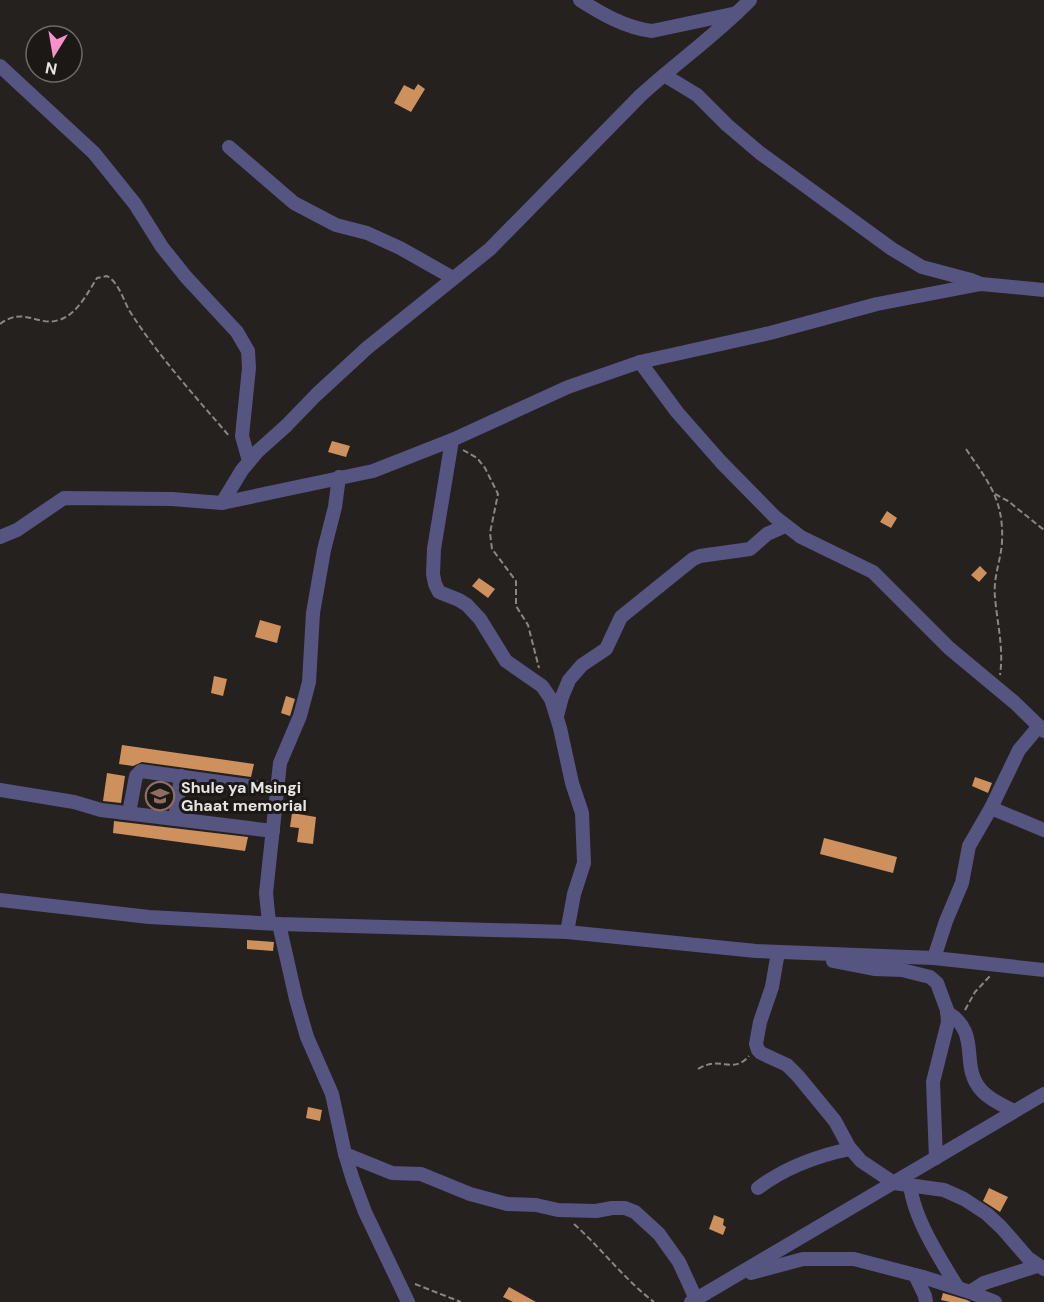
<svg xmlns="http://www.w3.org/2000/svg" width="1044" height="1302" font-family="'DM Sans',sans-serif">
<rect width="100%" height="100%" fill="#25211f"/>
<g fill="#ce915d">
<polygon points="418,84 425,89 411,112 394,103 404,85 414,90"/>
<polygon points="332,441 350,446 346,457 328,452"/>
<polygon points="887,511 897,518 891,528 880,522"/>
<polygon points="980,566 987,573 979,582 971,575"/>
<polygon points="479,578 495,589 488,598 472,586"/>
<polygon points="260,620 281,626 277,643 255,637"/>
<polygon points="214,676 227,679 223,696 211,693"/>
<polygon points="286,696 295,699 290,716 281,713"/>
<polygon points="122,745 254,764 251,777 142,762 133,766 119,764"/>
<polygon points="107,773 125,776 121,803 103,801"/>
<polygon points="975,777 992,783 988,793 972,786"/>
<polygon points="292,813 316,817 313,844 297,842 299,828 290,827"/>
<polygon points="114,821 248,837 245,851 113,833"/>
<polygon points="824,838 897,857 893,873 820,854"/>
<polygon points="247,940 274,942 273,951 247,949"/>
<polygon points="308,1107 322,1110 320,1121 306,1118"/>
<polygon points="989,1188 1008,1197 1000,1212 983,1201"/>
<polygon points="714,1215 724,1219 723,1225 726,1227 723,1235 709,1229"/>
<polygon points="509,1287 536,1302 513,1302 503,1297"/>
<polygon points="943,1293 967,1300 971,1302 950,1302 941,1300"/>
</g>
<g fill="none" stroke-linecap="round" stroke-linejoin="round">
<g stroke="#898684" stroke-width="2" stroke-dasharray="6 3" stroke-linecap="butt">
<path d="M0,324C24,306 37,327 59,320C77,315 88,292 97,278L107,276C119,283 123,299 129,310C158,356 195,396 230,437"/>
<path d="M966,449C988,482 1004,499 1002,542C1001,560 993,577 995,597C997,623 1004,648 1000,675"/>
<polyline points="463,450 477,458 485,468 498,494 490,533 492,549 516,581 516,606 528,625 539,668"/>
<polyline points="995,494 1008,501 1044,530"/>
<polyline points="965,1010 975,992 990,976"/>
<path d="M698,1069C720,1055 733,1075 749,1056"/>
<path d="M574,1224C602,1249 624,1279 654,1302"/>
<polyline points="415,1284 461,1302"/>
</g>
<g stroke="#565481" stroke-width="14">
<path d="M580,0C602,14 626,28 652,31L737,13"/>
<polyline points="0,66 94,153 135,204 162,247 186,277 237,332 248,351 249,368 242,436 249,461"/>
<polyline points="664,75 697,95 727,125 760,153 892,249 922,267 971,280 981,284"/>
<polyline points="229,147 294,203 336,225 367,233 400,248 453,278"/>
<polyline points="640,362 677,412 721,462 775,517 801,537 873,572 949,648 1014,702 1044,731"/>
<polyline points="452,440 434,549 433,574 435,584 439,592 459,600 467,605 480,619 506,661 542,686 551,699 560,728 572,783 582,813 584,863 574,894 567,932"/>
<path d="M222,503L242,470L258,451L286,426L316,395L367,348L490,249L640,96C676,63 716,35 750,0"/>
<polyline points="0,537 17,530 64,498 172,499 222,503 373,471 452,440 568,387 640,362 770,333 877,304 981,284 1044,290"/>
<polyline points="557,716 562,697 569,680 582,665 606,649 621,617 693,559 700,556 750,549 767,534 785,526"/>
<polyline points="0,790 74,802 101,810 273,831"/>
<polyline points="991,808 1044,830"/>
<polyline points="129,813 136,776 141,771 277,790"/>
<polyline points="175,819 181,776"/>
<polyline points="0,900 149,917 279,924 567,932 756,951 934,958 1044,970"/>
<polyline points="269,923 266,893 280,763 300,716 309,682 313,613 324,550 335,507 339,477"/>
<polyline points="279,924 296,999 307,1037 332,1094 345,1154 353,1180 365,1212 408,1302"/>
<polyline points="778,952 772,987 760,1022 756,1044 758,1050 761,1053 787,1065 798,1076 835,1121 849,1147 861,1161 894,1183 944,1190 964,1199 987,1214 1001,1227 1028,1258 1044,1269"/>
<polyline points="934,958 946,921 962,883 969,846 991,808 1019,750 1039,726"/>
<polyline points="833,961 874,969 902,970 930,977 937,983 947,1010 948,1022 933,1082 936,1158"/>
<path d="M947,1012C983,1034 958,1065 982,1091C990,1100 1004,1106 1014,1111"/>
<polyline points="345,1154 392,1173 421,1174 470,1194 507,1204 536,1205 558,1210 596,1211 612,1208 625,1208 635,1212 659,1234 679,1262 696,1299"/>
<path d="M910,1185C914,1219 940,1259 958,1288"/>
<path d="M758,1188C786,1167 816,1156 850,1149"/>
<polyline points="751,1273 803,1259 854,1259 923,1277 970,1292 995,1302"/>
<polyline points="915,1275 925,1296 926,1302"/>
<polyline points="970,1292 984,1283 1037,1266"/>
<polyline points="691,1302 1044,1094"/>
</g>
</g>
<defs>
<g id="school-ring" transform="scale(1.5)"><circle r="9.5" fill="#1b1816" stroke="#8d6e63" stroke-width="1.5"/><path d="M0-5L7-2L0 1L-7-2ZM-4 1L0 2.5L4 1V4Q0 6-4 4Z" fill="#8d6e63"/></g>
</defs>
<g fill-rule="evenodd">
<use href="#school-ring" x="160" y="796"/>
</g>
<g text-anchor="middle" stroke-width="6" stroke-linejoin="round" paint-order="stroke">
<g font-size="16" font-weight="bold" fill="#e7e5e3" stroke="#1b1816" text-anchor="start">
<text x="181" y="793">Shule ya Msingi<tspan x="181" dy="18">Ghaat memorial</tspan></text>
</g>
</g>
<g transform="translate(54 54) rotate(191)"><circle r="28" fill="#1b1816" stroke="#6d6a68" stroke-width="1.5"/>
<path d="M0-4.5L10 22L0 15L-10 22Z" fill="#f890cb"/>
<text y="-9" font-size="16" font-weight="bold" text-anchor="middle" fill="#e7e5e3">N</text>
</g>
</svg>
